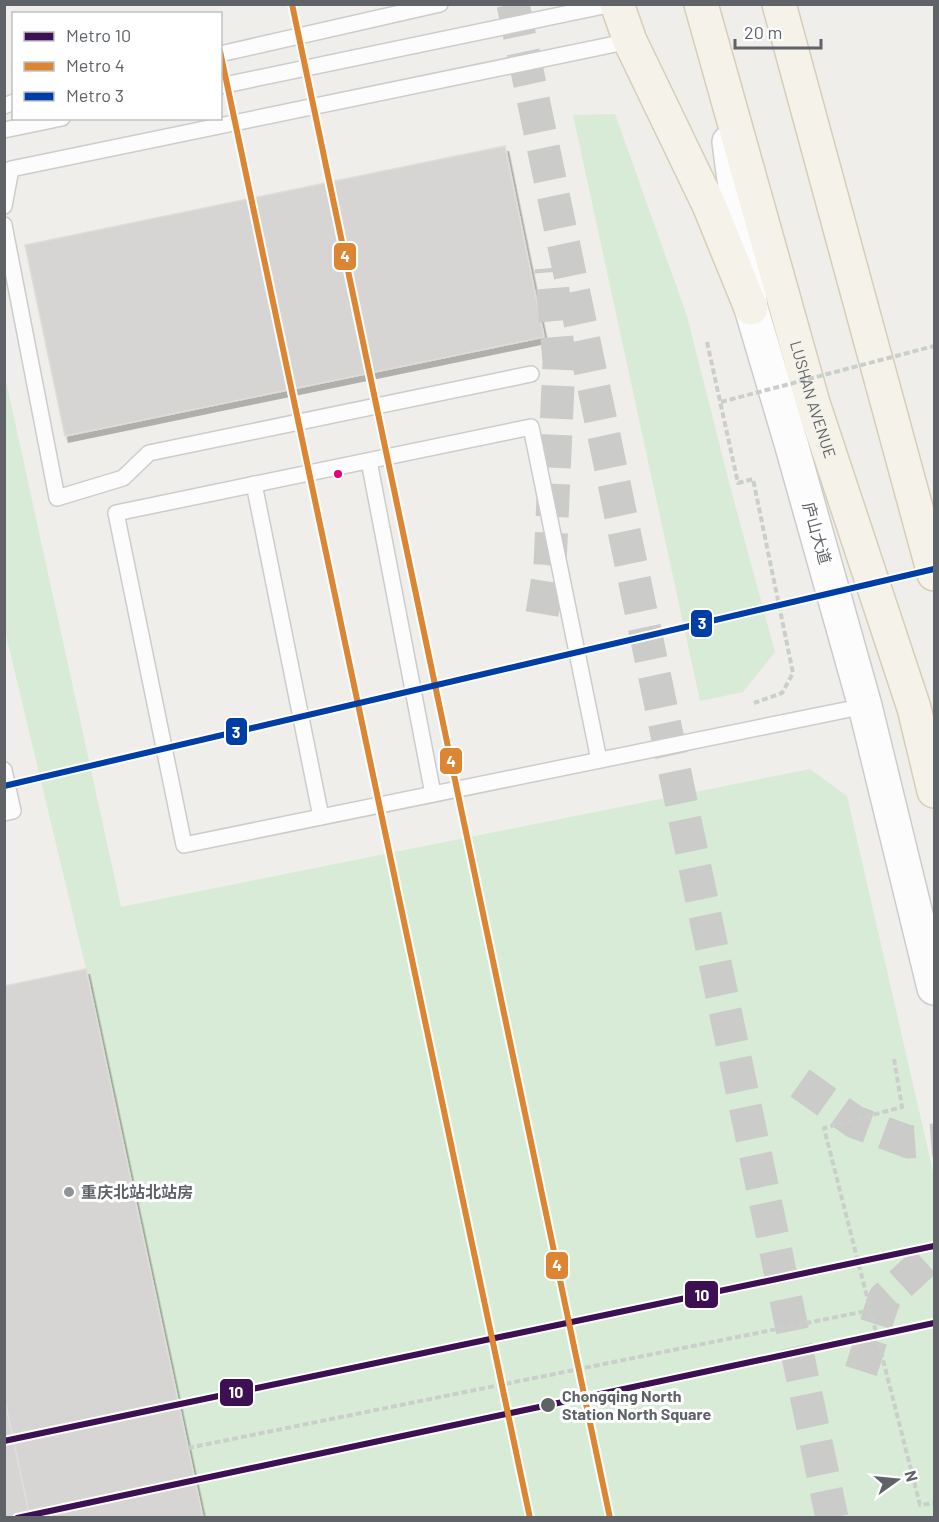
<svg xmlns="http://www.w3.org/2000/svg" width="939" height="1522" font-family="Barlow,'Noto Sans SC',sans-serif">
<defs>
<filter id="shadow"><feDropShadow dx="3.5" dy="6" stdDeviation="0" flood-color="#0004"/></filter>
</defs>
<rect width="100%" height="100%" fill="#efeeea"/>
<g fill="#d8ebd6">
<polygon points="615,114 687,316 731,490 775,652 743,692 700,701 573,115"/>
<polygon points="4,372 121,907 810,769 847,796 934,1176 934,1517 204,1517 86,969 5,631"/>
</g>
<g fill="#d6d5d3" stroke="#deddd9" stroke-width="1.5" filter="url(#shadow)">
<polygon points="505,146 544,337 65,436 25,245"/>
<polygon points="86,969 188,1448 203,1518 30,1518 4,1397 4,986"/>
<polygon points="4,1397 30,1518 4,1518"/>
</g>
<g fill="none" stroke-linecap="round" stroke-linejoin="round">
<g stroke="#cbcbca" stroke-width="33" stroke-dasharray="33 16" stroke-linecap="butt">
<polyline points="513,4 832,1518"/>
<polyline points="542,614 550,565 559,362 551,268"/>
</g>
<g stroke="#cbcbca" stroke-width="33" stroke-dasharray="33 16" stroke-linecap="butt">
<polyline points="800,1083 855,1122 909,1142 934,1140"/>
<polyline points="861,1371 884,1299 934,1253"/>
</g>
<g stroke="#cbcccc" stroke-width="18">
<g id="service">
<polyline points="220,54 440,4"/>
<polyline points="220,86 613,4"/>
<polyline points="4,106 14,102"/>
<polyline points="4,130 62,118"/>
<polyline points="4,206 11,169 630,41"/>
<polyline points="4,225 57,498 123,478 149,453 531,374"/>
<polyline points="369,461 433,794"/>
<polyline points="254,484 321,817"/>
<polyline points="599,760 531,427 116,513 184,845 865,706"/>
<polyline points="4,770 13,811 4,813"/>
</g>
</g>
<g stroke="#cbcccc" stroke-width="36">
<polyline id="tertiary" points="729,142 751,308 791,443 865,706 934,988"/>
</g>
<g stroke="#d7ceb8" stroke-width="36">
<g id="primary">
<polyline points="617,4 630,41 709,205 751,308"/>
<path id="s1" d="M701,4L813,403L914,708L934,791"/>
<polyline points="779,4 934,574"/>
</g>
</g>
<g stroke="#cacfcc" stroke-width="4" stroke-dasharray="6 3" stroke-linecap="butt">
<polyline points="707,342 738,483 753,479 793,673 782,693 754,703"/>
<polyline points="894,1059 902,1107 824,1128 920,1505 934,1503"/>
<polyline points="188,1448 871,1310"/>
</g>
<use href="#service" stroke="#fdfcfc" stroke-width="15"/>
<use href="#tertiary" stroke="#fdfcfc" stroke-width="33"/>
<use href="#primary" stroke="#f4f2e9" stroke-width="33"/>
<polyline stroke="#cacfcc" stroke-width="4" stroke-dasharray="6 3" stroke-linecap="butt" points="721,402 934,346"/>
<g stroke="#fff" stroke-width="10">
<g id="metro-1">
<polyline points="4,1441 934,1246"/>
<polyline points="17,1518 934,1323"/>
</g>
</g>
<g stroke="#fff" stroke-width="10">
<g id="metro-2">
<polyline points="292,4 610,1518"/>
<polyline points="220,51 530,1518"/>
</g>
</g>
<g stroke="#fff" stroke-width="10">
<polyline id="metro-3" points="4,786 934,569"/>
</g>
<use href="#metro-1" stroke="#3c1053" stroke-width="6"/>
<use href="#metro-2" stroke="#dc8633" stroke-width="6"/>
<use href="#metro-3" stroke="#003da5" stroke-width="6"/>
</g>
<circle fill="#e5007d" stroke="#fff" stroke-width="2" cx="338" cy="474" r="5"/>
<circle fill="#919496" stroke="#fff" stroke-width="2" cx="69" cy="1192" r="6"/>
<circle fill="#5f6368" stroke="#fff" stroke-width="2" cx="548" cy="1405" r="8"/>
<g text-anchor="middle" stroke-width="6" stroke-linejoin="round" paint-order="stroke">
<g font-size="16" fill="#5f6368" stroke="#fff">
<text dy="6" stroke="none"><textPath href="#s1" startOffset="411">LUSHAN AVENUE</textPath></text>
<text transform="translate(817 533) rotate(74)" y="6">庐山大道</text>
</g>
<g font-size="16" font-weight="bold" fill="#5f6368" stroke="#fff" text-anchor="start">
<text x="81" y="1198">重庆北站北站房</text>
</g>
<g font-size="16" font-weight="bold" fill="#5f6368" stroke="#fff" text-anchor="start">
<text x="562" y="1402">Chongqing North<tspan x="562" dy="18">Station North Square</tspan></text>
</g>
</g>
<g stroke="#fff" stroke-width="2">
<rect x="333" y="242" width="24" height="29" rx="6" fill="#dc8633"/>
<rect x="690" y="609" width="23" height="29" rx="6" fill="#003da5"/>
<rect x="225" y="717" width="23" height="29" rx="6" fill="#003da5"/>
<rect x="439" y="747" width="24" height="28" rx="6" fill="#dc8633"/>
<rect x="545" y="1251" width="24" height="29" rx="6" fill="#dc8633"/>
<rect x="684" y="1280" width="35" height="29" rx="6" fill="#3c1053"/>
<rect x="219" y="1378" width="35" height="29" rx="6" fill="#3c1053"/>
</g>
<g font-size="16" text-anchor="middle" font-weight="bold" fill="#fff">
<text x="345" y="262">4</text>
<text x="702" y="629">3</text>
<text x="236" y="738">3</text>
<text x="451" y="767">4</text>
<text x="557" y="1271">4</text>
<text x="702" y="1301">10</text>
<text x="236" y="1398">10</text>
</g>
<rect width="939" height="1522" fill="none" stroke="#5f6368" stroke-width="12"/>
<rect x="12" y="12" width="210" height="108" fill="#ffffff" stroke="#bfc1c3" stroke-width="1.5"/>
<rect x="24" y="32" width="30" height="9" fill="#3c1053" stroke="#bfc1c3" stroke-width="1.5"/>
<text x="66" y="42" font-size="18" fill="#5f6368">Metro 10</text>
<rect x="24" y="62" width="30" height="9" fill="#dc8633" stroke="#bfc1c3" stroke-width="1.5"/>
<text x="66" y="72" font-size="18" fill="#5f6368">Metro 4</text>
<rect x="24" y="92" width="30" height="9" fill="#003da5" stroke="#bfc1c3" stroke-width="1.5"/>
<text x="66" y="102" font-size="18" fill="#5f6368">Metro 3</text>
<g transform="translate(897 1480) rotate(75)" stroke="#ffffff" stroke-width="4.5" paint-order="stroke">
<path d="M0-4.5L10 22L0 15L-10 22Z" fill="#5f6368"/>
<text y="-9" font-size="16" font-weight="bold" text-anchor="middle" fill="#5f6368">N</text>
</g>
<path d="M735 39v9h86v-9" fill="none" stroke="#5f6368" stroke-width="3"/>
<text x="744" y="39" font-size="18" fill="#5f6368" stroke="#ffffff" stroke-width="4.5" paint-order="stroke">20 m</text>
</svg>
